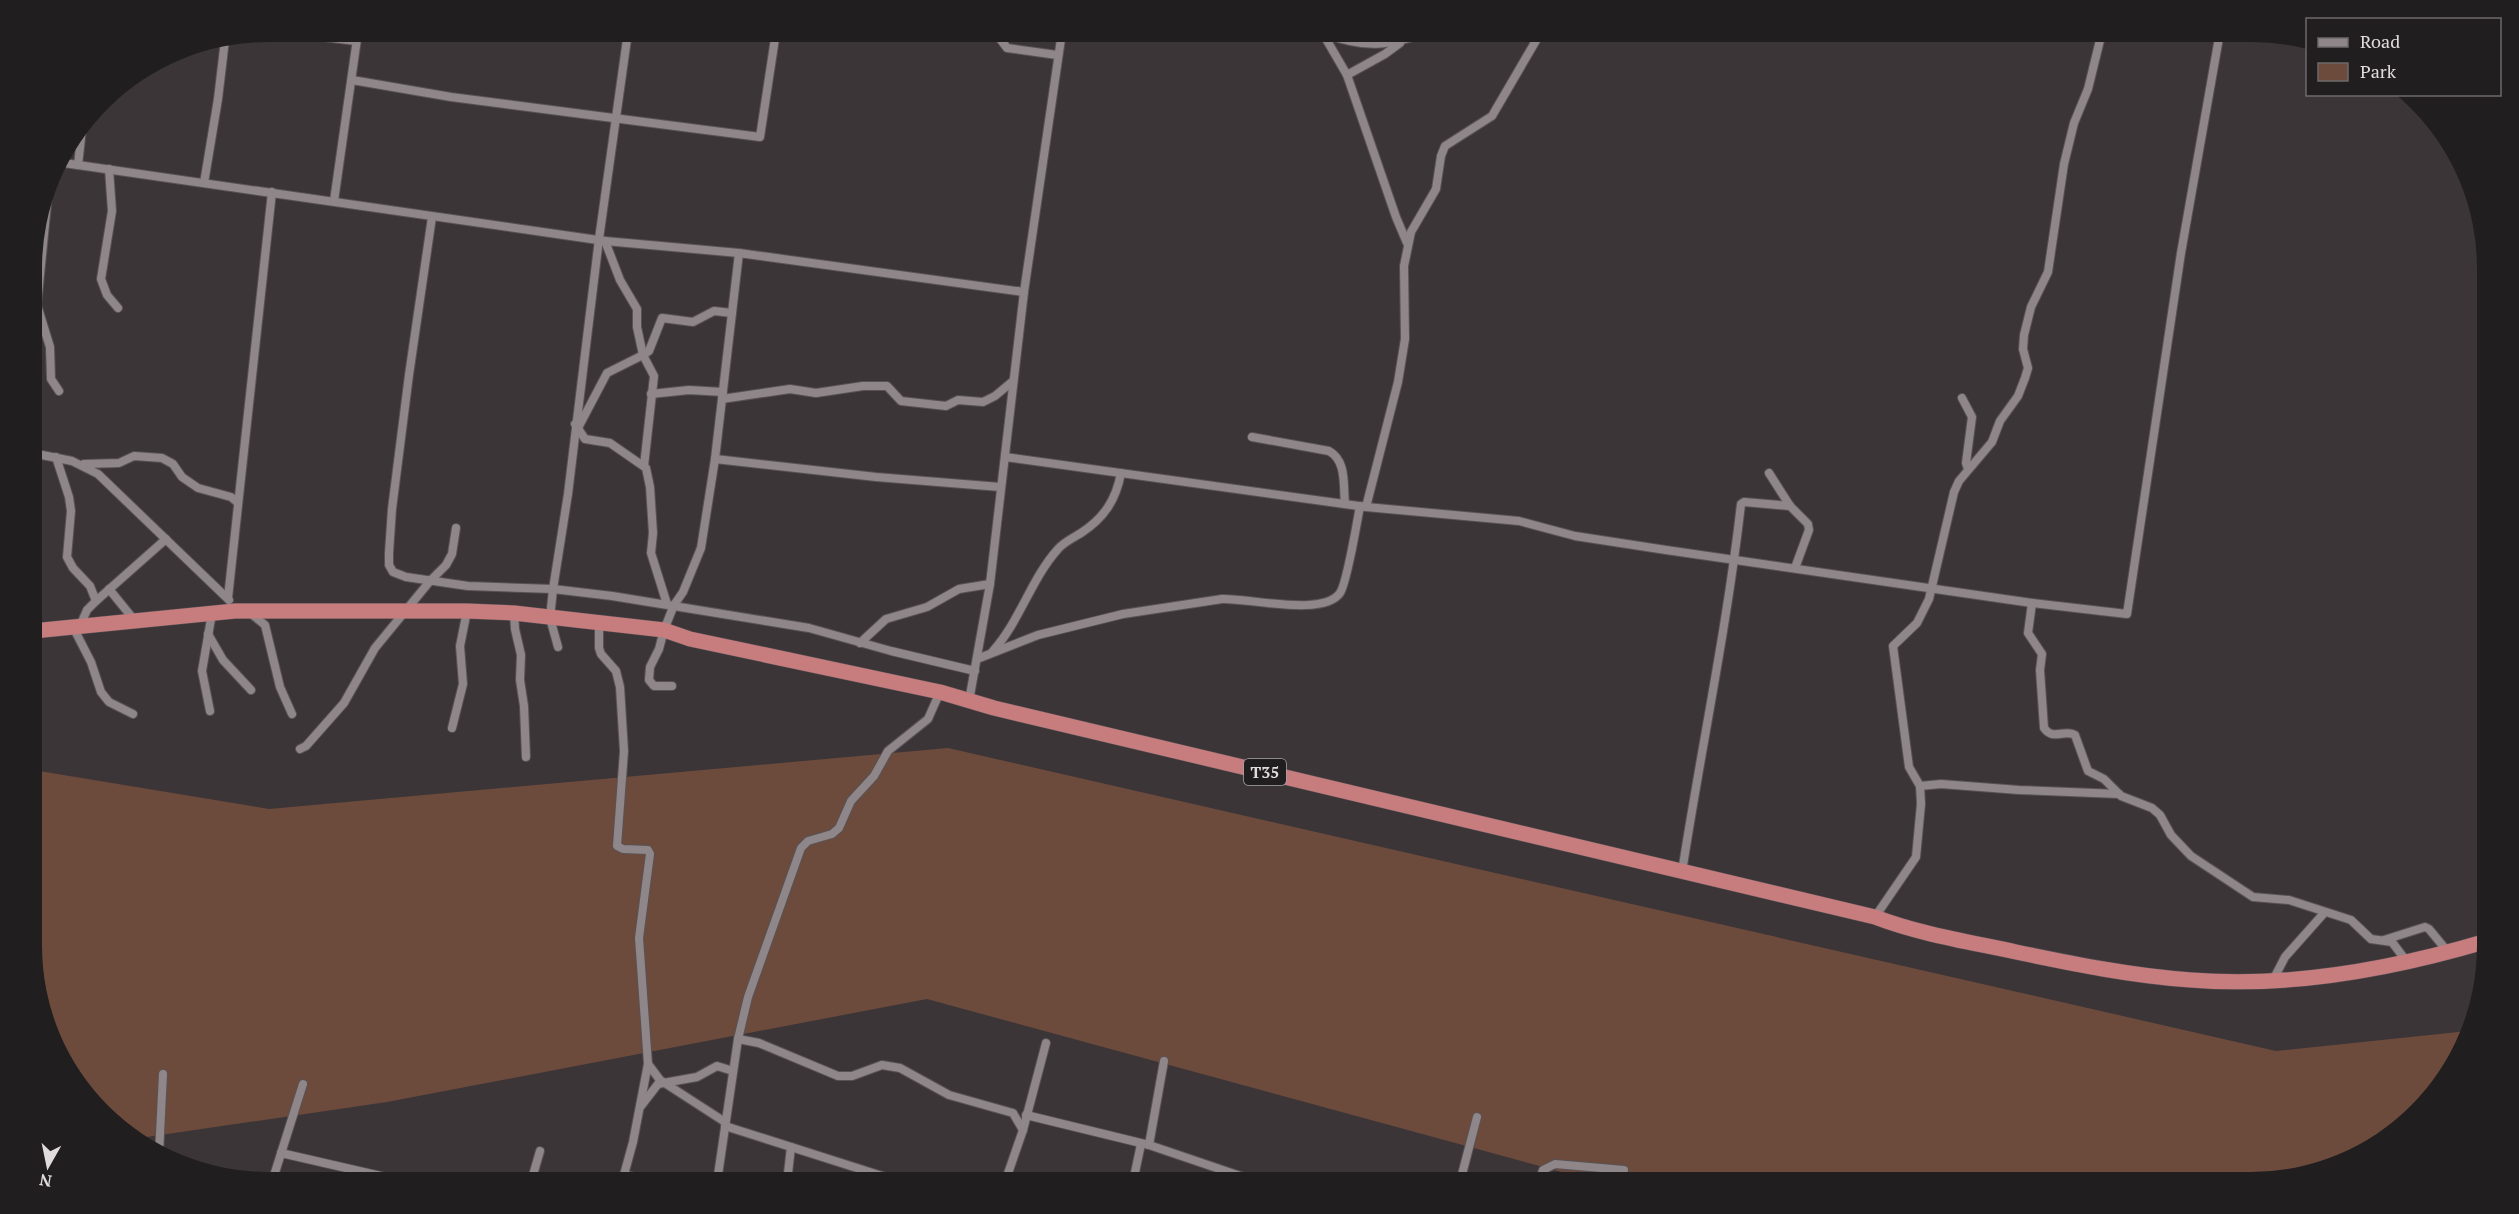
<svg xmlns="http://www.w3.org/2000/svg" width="2519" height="1214" font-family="'PT Serif',serif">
<rect width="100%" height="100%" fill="#3c3538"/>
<polygon fill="#6c4b3c" points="948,748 2276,1051 2468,1031 2463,1050 2429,1102 2383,1142 2327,1170 2266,1182 1598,1182 927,999 387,1102 140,1138 80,1090 49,1036 34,977 33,770 269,809"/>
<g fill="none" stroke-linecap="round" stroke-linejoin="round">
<g stroke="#585255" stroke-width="10">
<g id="street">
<polyline points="284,32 356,41"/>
<polyline points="995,32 1007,48 1057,55"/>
<polyline points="1322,32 1347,75 1396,217 1407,243"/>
<path d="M1323,33C1366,49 1387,46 1429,32"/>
<polyline points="1347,75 1385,54 1400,43"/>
<polyline points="352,80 451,97 760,137 776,32"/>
<polyline points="57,162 605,241 739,253 1024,292"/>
<polyline points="78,165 82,129"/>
<polyline points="109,169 112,211 101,279 107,295 118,308"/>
<polyline points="204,183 218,99 225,40"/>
<polyline points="48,194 37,305 50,347 51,379 59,391"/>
<polyline points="334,201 358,32"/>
<polyline points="432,217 409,375 392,509 389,553 389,565 393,572 406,577 468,586 553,589 612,596 809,628 891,651 975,671"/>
<polyline points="605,241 620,280 637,309 637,327 643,355 654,376 644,466"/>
<polyline points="651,394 689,390 723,392"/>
<polyline points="1962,398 1972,417 1966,463 1968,469"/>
<polyline points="722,399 790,389 816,393 863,386 887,386 901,401 946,406 958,400 983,402 995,396 1013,381"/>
<polyline points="575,424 585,439 610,443 646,468 650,487 653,533 651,553 667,604"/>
<polyline points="578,428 607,373 643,355 649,351 662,318 693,322 714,311 732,313"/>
<path d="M1252,437L1329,451C1347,461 1343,485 1345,504"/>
<polyline points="32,453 72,461 98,474 229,600"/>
<polyline points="56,457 69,497 71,511 67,557 73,568 90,586 96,601"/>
<polyline points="1005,457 1366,507 1519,521 1575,536 1666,550 2032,603 2127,614 2181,253 2220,32"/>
<polyline points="715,459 876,477 1000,487"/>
<polyline points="84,464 119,463 134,456 162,458 173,464 182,477 198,488 231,497 237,502"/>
<polyline points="1769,473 1790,506 1808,524 1809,530 1795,568"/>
<polyline points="1366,507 1398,382 1405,339 1404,266 1411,232 1436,189 1441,156 1445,146 1492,116 1541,32"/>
<polyline points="109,589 135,621"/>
<polyline points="228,598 272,192"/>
<path d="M2032,603L2028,633L2042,654L2040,670L2044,728C2053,741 2064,729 2075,735L2088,771L2104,779L2121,796L2152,808L2160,815L2171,835L2191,856L2253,897L2289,900L2351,920L2371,939L2392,942L2407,962"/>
<polyline points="249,612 265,625 280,687 292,714"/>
<polyline points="514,613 515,629 521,655 520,680 524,706 526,757"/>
<polyline points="599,622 599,648 601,654 616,671 620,687 624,751 617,846 623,849 648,850 650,854 639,938 648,1064 633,1142 622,1182"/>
<polyline points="80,626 87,610 96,601 166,539"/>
<polyline points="73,627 91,662 101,692 109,702 133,714"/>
<polyline points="208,634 223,660 251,690"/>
<polyline points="860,643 886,619 927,607 959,589 990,584"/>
<polyline points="558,647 550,618 553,589 568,494 599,239 628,32"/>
<path d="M993,651C1020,621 1031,579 1058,549C1064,542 1073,538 1081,533C1104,518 1116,500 1121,473"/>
<path d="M977,659L1038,635L1123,614L1222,599C1250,598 1323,617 1340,593C1347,583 1357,522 1360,506"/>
<polyline points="672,686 654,686 649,680 650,667 659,649 664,630 674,605 683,592 701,548 715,459 739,253"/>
<polyline points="969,701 990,584 1024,292 1062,32"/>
<polyline points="210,711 202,671 212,613"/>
<polyline points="452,728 463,684 460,646 467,611"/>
<polyline points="300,749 306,746 344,703 375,648 430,581 446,565 452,554 456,528"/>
<polyline points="1920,786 1909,767 1893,646 1917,623 1929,599 1954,492 1959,481 1992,442 2000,421 2018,396 2025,378 2028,368 2023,349 2024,335 2031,307 2048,272 2064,164 2074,123 2088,89 2102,32"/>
<path d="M1682,872C1701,749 1727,628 1741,504L1744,502L1790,506"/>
<polyline points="1875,917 1916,857 1921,804 1920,786 1941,784 2019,790 2119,794"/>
<polyline points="2384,940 2425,927 2429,929 2448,952"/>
<polyline points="2272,982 2285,957 2325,912"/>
<polyline points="738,1039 759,1043 838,1076 852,1076 882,1065 900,1068 949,1095 1013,1113 1023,1130"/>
<polyline points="648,1064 660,1080 725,1122"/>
<polyline points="641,1106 658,1084 697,1077 717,1066 733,1071"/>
<polyline points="1026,1115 1149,1145 1258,1182"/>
<polyline points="725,1126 901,1182"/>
<polyline points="1149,1145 1164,1061"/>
<polyline points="281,1153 407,1182"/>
<polyline points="159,1154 163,1074"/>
<polyline points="624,1174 649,1182"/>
<polyline points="272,1182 303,1084"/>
<polyline points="531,1182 540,1151"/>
<polyline points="717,1182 738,1039 748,997 801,848 808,841 832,834 839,828 851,801 874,776 888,751 928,719 940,692"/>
<polyline points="787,1182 791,1147"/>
<polyline points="1005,1182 1023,1130 1046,1043"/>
<polyline points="1133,1182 1141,1144"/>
<polyline points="1460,1182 1477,1117"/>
<polyline points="1539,1182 1543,1170 1555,1164 1624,1170"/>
</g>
</g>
<g stroke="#585255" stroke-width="16">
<path id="highway" d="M33,631L235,611H467L514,613L664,630L690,639L940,692L994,708L1875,917C1919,934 1970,942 2016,952C2074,964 2132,976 2191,980C2290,988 2393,969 2487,941"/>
</g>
<use href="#street" stroke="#8e8689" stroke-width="8"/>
<use href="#highway" stroke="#c77c7e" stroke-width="15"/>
</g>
<g text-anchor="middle" stroke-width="4.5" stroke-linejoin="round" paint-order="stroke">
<rect fill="#211e1f" stroke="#a7a3a5" stroke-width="1.5" x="1244" y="759" width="42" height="26" rx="4.5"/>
<g font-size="16" font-weight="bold" fill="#e0dcde">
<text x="1265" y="778">T35</text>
</g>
</g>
<path d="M0 0H2519V1214H0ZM268 42H2251A226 226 0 0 1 2477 268V946A226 226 0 0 1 2251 1172H268A226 226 0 0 1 42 946V268A226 226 0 0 1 268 42Z" fill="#211e1f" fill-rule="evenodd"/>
<rect x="2306" y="18" width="195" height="78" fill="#211e1f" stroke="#6d6a6b" stroke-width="1.5"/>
<rect x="2318" y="38" width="30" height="9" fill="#8e8689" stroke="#6d6a6b" stroke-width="1.5"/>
<text x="2360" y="48" font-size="18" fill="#e0dcde">Road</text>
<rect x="2318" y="63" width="30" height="18" fill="#6c4b3c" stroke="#6d6a6b" stroke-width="1.5"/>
<text x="2360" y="78" font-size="18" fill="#e0dcde">Park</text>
<g transform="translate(48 1166) rotate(189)" stroke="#211e1f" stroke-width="4.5" paint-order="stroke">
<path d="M0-4.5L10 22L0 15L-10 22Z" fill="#e0dcde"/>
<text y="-9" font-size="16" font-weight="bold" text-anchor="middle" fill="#e0dcde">N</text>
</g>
</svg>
